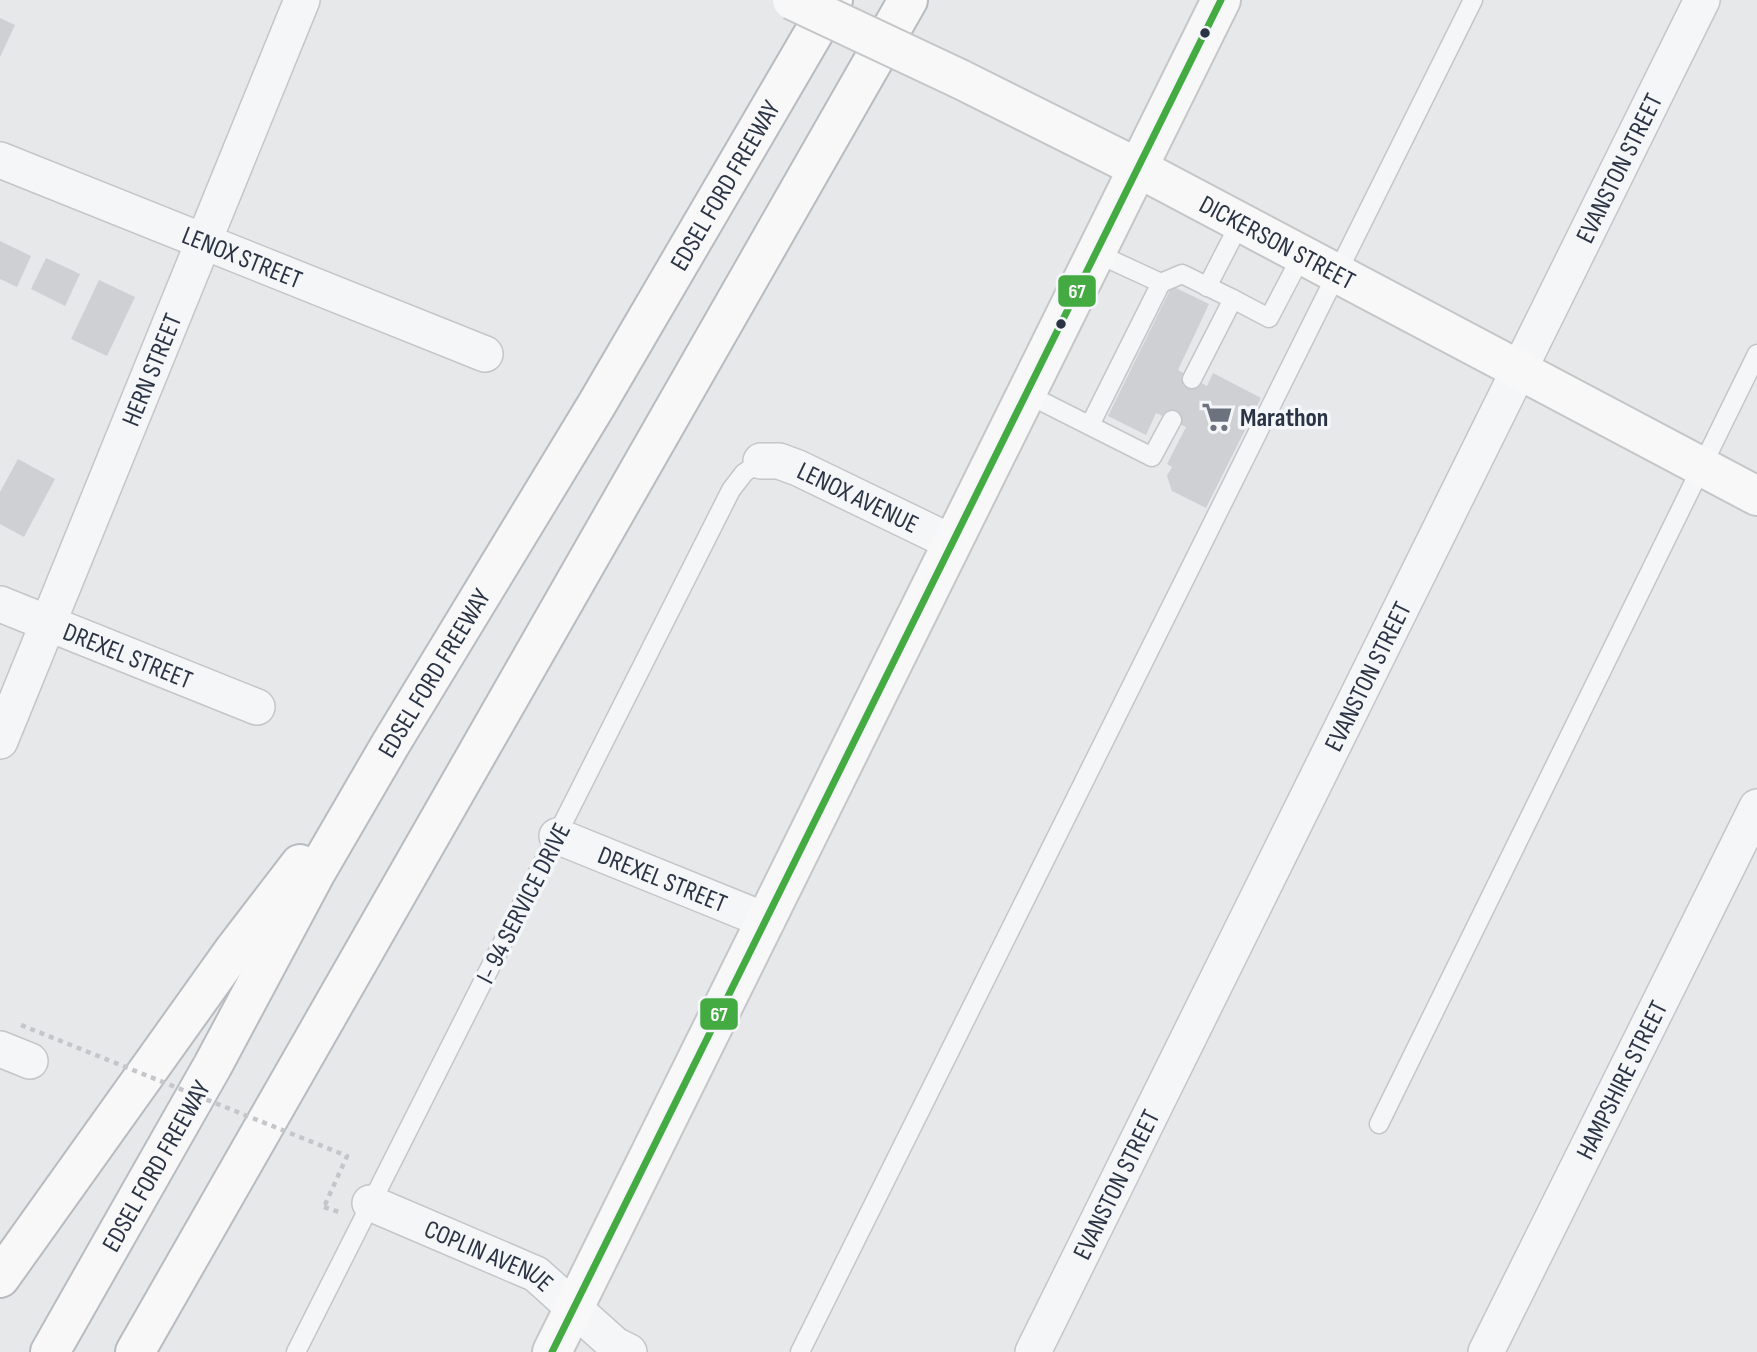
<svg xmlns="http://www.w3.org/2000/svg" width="1757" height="1352" font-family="'Sofia Sans Condensed',sans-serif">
<rect width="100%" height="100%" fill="#e6e8ea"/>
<g fill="#ced0d3">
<polygon points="0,18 15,25 0,57"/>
<polygon points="0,241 31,256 17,287 0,279"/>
<polygon points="46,258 80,274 65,306 31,289"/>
<polygon points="99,280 135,297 107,356 71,339"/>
<polygon points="1172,286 1209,304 1178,370 1207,386 1213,373 1261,398 1206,508 1172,491 1167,476 1172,467 1167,464 1186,427 1156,413 1146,435 1108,416"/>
<polygon points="18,459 55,479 24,537 0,524 0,492"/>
</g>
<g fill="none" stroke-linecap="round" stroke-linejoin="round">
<g stroke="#c4c6c8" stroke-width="21">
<g id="lane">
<polyline points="1096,253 1161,283"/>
<polyline points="1207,287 1240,223"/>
<polyline points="1192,379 1233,299 1269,318 1302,255"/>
<polyline points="1025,393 1152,457 1172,420"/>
<polyline points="1090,425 1161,283 1182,274 1233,299"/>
<polyline points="1379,1124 1757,354"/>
<polyline points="296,1352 731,490 744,473 761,461"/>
<polyline points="800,1352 1473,0"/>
</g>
</g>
<g stroke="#c4c6c8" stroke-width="38">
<g id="street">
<path id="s1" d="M0,160L485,354"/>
<path id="s2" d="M761,461H779L798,468L953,543"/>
<path id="s3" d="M0,604L257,707"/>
<path id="s4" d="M0,741L302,0"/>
<path id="s5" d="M557,836L767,921"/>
<polyline points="0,1049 30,1061"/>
<path id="s6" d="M370,1203L536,1274L615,1345L629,1352"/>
<path id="s7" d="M1033,1352L1702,0"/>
<path id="s8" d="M1486,1352L1757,807"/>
</g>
</g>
<g stroke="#c4c6c8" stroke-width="42">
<g id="secondary">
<path id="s9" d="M960,79L1138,168L1757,496"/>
<polyline points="552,1352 1221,0"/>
</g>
</g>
<g stroke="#b8bbbf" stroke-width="42">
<g id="highway">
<polyline points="0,1278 234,950 300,864"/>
<path id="s10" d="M50,1352L213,1065L315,874L390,745L597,404L833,0"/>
<polyline points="135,1352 908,0"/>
</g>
</g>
<polyline stroke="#c5c6ca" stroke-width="4.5" stroke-dasharray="5 5" stroke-linecap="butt" points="324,1207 339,1212"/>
<use href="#lane" stroke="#f5f6f7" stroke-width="18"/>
<use href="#street" stroke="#f5f6f7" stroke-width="35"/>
<use href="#secondary" stroke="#f8f8f8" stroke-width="38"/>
<use href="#highway" stroke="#f8f8f8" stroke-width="38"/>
<g stroke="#c4c6c8" stroke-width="42" stroke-linecap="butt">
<polyline id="secondary-bridge" points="792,0 960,79"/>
</g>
<polyline stroke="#c5c6ca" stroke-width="4.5" stroke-dasharray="5 5" stroke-linecap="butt" points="21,1025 347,1156 324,1207"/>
<use href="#secondary-bridge" stroke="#f8f8f8" stroke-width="38"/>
<g stroke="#f4f6f9" stroke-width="12">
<polyline id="bus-1" points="552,1352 1221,0"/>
</g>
<use href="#bus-1" stroke="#44aa42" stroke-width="7"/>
</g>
<defs>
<g id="supermarket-bare" transform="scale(2.415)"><path d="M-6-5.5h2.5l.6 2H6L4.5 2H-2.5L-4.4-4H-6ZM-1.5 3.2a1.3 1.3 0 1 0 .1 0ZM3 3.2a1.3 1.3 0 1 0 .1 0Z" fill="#6c737f" stroke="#f4f6f9" stroke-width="2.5" paint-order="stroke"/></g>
</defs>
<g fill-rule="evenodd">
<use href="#supermarket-bare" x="1217" y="417"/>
</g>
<g fill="#2b3445" stroke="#f4f6f9" stroke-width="2.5">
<circle cx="1205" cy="33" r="6"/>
<circle cx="1061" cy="324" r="6"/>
</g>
<g text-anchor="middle" stroke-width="7" stroke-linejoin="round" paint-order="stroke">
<g font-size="26" fill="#2b3445" stroke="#f4f6f9">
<text dy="9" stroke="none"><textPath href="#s7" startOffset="1321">EVANSTON STREET</textPath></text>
<text dy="9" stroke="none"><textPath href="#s10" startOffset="1348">EDSEL FORD FREEWAY</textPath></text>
<text dy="9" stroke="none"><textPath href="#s9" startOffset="357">DICKERSON STREET</textPath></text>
<text dy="9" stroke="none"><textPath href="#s1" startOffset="261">LENOX STREET</textPath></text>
<text dy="9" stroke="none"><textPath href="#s4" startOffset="401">HERN STREET</textPath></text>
<text dy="9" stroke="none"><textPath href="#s2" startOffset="105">LENOX AVENUE</textPath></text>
<text dy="9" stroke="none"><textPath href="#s3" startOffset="138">DREXEL STREET</textPath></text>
<text dy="9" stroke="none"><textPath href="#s10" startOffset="780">EDSEL FORD FREEWAY</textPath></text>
<text dy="9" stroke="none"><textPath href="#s7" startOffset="754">EVANSTON STREET</textPath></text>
<text dy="9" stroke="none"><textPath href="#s5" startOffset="114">DREXEL STREET</textPath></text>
<text transform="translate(523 903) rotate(-63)" y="9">I- 94 SERVICE DRIVE</text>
<text dy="9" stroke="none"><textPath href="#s8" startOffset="304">HAMPSHIRE STREET</textPath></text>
<text dy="9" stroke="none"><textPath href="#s10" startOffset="214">EDSEL FORD FREEWAY</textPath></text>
<text dy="9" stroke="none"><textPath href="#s7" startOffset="187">EVANSTON STREET</textPath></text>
<text dy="9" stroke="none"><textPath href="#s6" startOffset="130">COPLIN AVENUE</textPath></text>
</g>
<g font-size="26" font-weight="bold" fill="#2b3445" stroke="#f4f6f9" text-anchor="start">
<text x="1240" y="426">Marathon</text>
</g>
</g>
<g stroke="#f4f6f9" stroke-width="2.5">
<rect x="1057" y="274" width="40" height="34" rx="7" fill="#44aa42"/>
<rect x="699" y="997" width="40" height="34" rx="7" fill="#44aa42"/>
</g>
<g font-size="19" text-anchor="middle" font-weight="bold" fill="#fff">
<text x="1077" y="298">67</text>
<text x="719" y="1021">67</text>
</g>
</svg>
